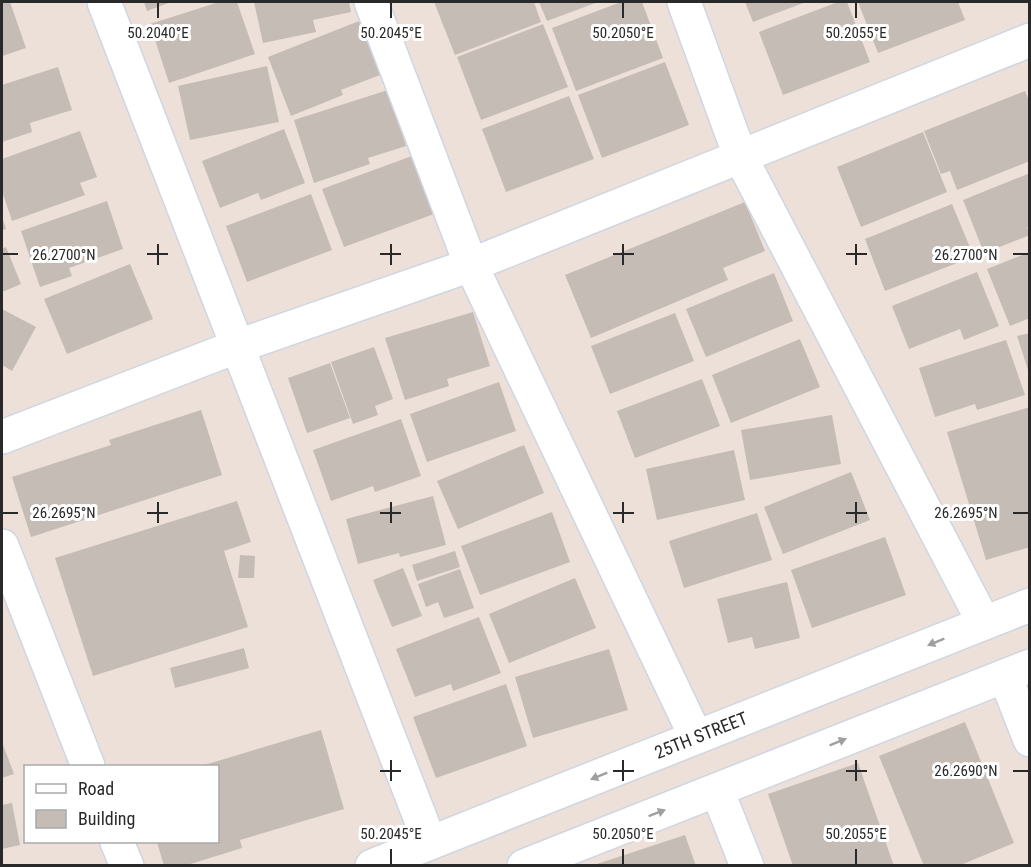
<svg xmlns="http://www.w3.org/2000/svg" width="1031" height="867" font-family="'Roboto Condensed',sans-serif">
<rect width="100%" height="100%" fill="#ede0d9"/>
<g fill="#c4bcb5">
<polygon points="2,2 10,2 26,48 2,56"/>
<polygon points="144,2 171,2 147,11"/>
<polygon points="219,2 237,2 255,54 169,83 150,24"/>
<polygon points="254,2 349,2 351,12 313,20 316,32 263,43"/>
<polygon points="434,2 534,2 541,22 455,55"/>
<polygon points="539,2 598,2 547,21"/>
<polygon points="621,2 642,2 663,58 576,91 552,28"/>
<polygon points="745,2 806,2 753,22"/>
<polygon points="838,2 847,2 870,62 783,95 759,32"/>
<polygon points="858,2 958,2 965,20 878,53"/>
<polygon points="359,21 380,75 341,90 343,95 291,116 268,57"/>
<polygon points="543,24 568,87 481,120 457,57"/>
<polygon points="665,62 689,125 602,158 578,95"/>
<polygon points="267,66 279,122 190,140 178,86"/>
<polygon points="58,67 72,110 30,123 32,132 2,142 2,85"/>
<polygon points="388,90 406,146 368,158 370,164 314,183 294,120"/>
<polygon points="1025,91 1030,103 1030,161 957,190 950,171 941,174 924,131"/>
<polygon points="569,96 594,159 506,192 482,129"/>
<polygon points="284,129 305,183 261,200 258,193 220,208 202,161"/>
<polygon points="80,131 97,177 80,183 85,195 12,221 2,191 2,159"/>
<polygon points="923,132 947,192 861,227 837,167"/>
<polygon points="412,156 434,214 344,247 322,189"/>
<polygon points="1030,173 1030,227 1027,227 1030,235 984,253 963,200"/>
<polygon points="311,194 332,250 247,282 226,226"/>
<polygon points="107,201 123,249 69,268 72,276 40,287 21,231"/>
<polygon points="745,202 765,251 723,268 728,280 591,338 565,275"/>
<polygon points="952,204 971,250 954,256 957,263 885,291 865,239"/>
<polygon points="2,217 6,229 2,230"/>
<polygon points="6,247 21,284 2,292 2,249"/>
<polygon points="1030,252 1030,318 1010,326 987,269"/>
<polygon points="130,264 153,319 67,354 44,299"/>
<polygon points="977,272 999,326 964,340 960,329 909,349 892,306"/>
<polygon points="774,273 793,321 706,357 686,309"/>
<polygon points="2,309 36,327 12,371 2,365"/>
<polygon points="473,312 490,366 447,379 449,386 405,400 385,338"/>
<polygon points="675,313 694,361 610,394 591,346"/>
<polygon points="1030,333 1030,373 1029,373 1017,336"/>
<polygon points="800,339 820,387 731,423 712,375"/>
<polygon points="1006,340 1025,395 977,410 975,404 935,417 919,368"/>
<polygon points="374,347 393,399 375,406 378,415 353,424 331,362"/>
<polygon points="330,363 350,418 307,433 288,378"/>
<polygon points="702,379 720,426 635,458 617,411"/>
<polygon points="499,382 516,431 427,462 410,414"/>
<polygon points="1030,407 1030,547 986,560 947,432"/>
<polygon points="201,410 222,475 31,537 12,477 111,445 109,440"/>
<polygon points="832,415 841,464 750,480 741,430"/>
<polygon points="401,419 421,476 375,492 373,486 331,501 313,450"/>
<polygon points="524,445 544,493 458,529 437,481"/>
<polygon points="734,450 745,500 657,520 646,469"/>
<polygon points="851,472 870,520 783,554 764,507"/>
<polygon points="433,496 446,545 400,557 399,553 358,564 346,519"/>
<polygon points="237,501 251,542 224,551 248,627 93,676 55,558"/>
<polygon points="552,512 570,562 480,595 461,546"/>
<polygon points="757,513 772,560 684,588 669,541"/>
<polygon points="885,537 906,595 812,628 791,570"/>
<polygon points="455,551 460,567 417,581 412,565"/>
<polygon points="240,555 255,556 254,578 238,578"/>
<polygon points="403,568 422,616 392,627 373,580"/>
<polygon points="460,569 474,608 444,618 438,602 426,607 418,584"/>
<polygon points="575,578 596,628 509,663 489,614"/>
<polygon points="787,582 800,638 755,649 752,637 728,643 717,599"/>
<polygon points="479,617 501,673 453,691 451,684 415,697 396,649"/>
<polygon points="244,648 249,668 175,688 170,668"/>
<polygon points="609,649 628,710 533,738 515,677"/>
<polygon points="506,684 527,746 436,778 413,717"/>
<polygon points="965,722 1014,843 958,866 924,866 879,756"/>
<polygon points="321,730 344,809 240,840 242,848 184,866 164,866 157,842 218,842 218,766 201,766"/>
<polygon points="2,742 14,774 2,778"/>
<polygon points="858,763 894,866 793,866 768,794"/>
<polygon points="12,803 20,845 2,849 2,805"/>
<polygon points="685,835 696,866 594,866 594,865"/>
</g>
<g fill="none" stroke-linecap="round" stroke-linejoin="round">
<g stroke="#ced6e3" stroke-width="36">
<g id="street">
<polyline points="104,2 430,843"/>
<polyline points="371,2 471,265 696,737"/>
<polyline points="684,2 740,156 984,623"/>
<polyline points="2,437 238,346 471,265 1030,40"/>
<polyline points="2,546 88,766"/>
<polyline points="1005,676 1030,740"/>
<polyline points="717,790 747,866"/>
<polyline points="117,842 127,866"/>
<path id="s1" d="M372,866L1030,605"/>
<polyline points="524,866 1030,666"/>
</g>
</g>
<use href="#street" stroke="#fff" stroke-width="33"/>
</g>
<defs><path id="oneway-solid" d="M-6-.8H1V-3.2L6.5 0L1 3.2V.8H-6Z" transform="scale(1.5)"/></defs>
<g fill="#9f9f9f">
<use href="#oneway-solid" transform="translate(936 642) rotate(158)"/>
<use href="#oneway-solid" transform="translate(838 742) rotate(-22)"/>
<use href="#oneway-solid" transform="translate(599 776) rotate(158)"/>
<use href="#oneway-solid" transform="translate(657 813) rotate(-21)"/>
</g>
<path fill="none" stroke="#292929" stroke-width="2" d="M158,3V18M391,3V18M623,3V18M856,3V18M158,244V265M391,244V265M623,244V265M856,244V265M3,254H18M147,254H168M380,254H401M613,254H634M846,254H867M1013,254H1028M158,502V523M391,502V523M623,502V523M856,502V523M3,513H18M147,513H168M380,513H401M613,513H634M846,513H867M1013,513H1028M391,760V781M623,760V781M856,760V781M380,771H401M613,771H634M846,771H867M1013,771H1028M391,849V864M623,849V864M856,849V864"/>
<g text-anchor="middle" stroke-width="6" stroke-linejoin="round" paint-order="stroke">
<g font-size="18" fill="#292929" stroke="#fff">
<text dy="6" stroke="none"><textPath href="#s1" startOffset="354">25TH STREET</textPath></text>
</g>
</g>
<g font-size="15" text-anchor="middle" fill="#292929" stroke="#fff" stroke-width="6" stroke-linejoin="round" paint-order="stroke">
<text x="158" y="38">50.2040°E</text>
<text x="391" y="38">50.2045°E</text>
<text x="623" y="38">50.2050°E</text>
<text x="856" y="38">50.2055°E</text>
<text x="64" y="260">26.2700°N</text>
<text x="966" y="260">26.2700°N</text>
<text x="64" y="518">26.2695°N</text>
<text x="966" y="518">26.2695°N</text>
<text x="966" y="776">26.2690°N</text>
<text x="391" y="839">50.2045°E</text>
<text x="623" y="839">50.2050°E</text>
<text x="856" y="839">50.2055°E</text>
</g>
<rect width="1031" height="867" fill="none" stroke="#292929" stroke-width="6"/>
<rect x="24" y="765" width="195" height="78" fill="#ffffff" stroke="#a9a9a9" stroke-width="1.5"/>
<rect x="36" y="784" width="30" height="9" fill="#ffffff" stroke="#a9a9a9" stroke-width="1.5"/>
<text x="78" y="795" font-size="18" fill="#292929">Road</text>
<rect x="36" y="810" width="30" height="18" fill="#c4bcb5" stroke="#a9a9a9" stroke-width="1.5"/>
<text x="78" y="825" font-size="18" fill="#292929">Building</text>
</svg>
